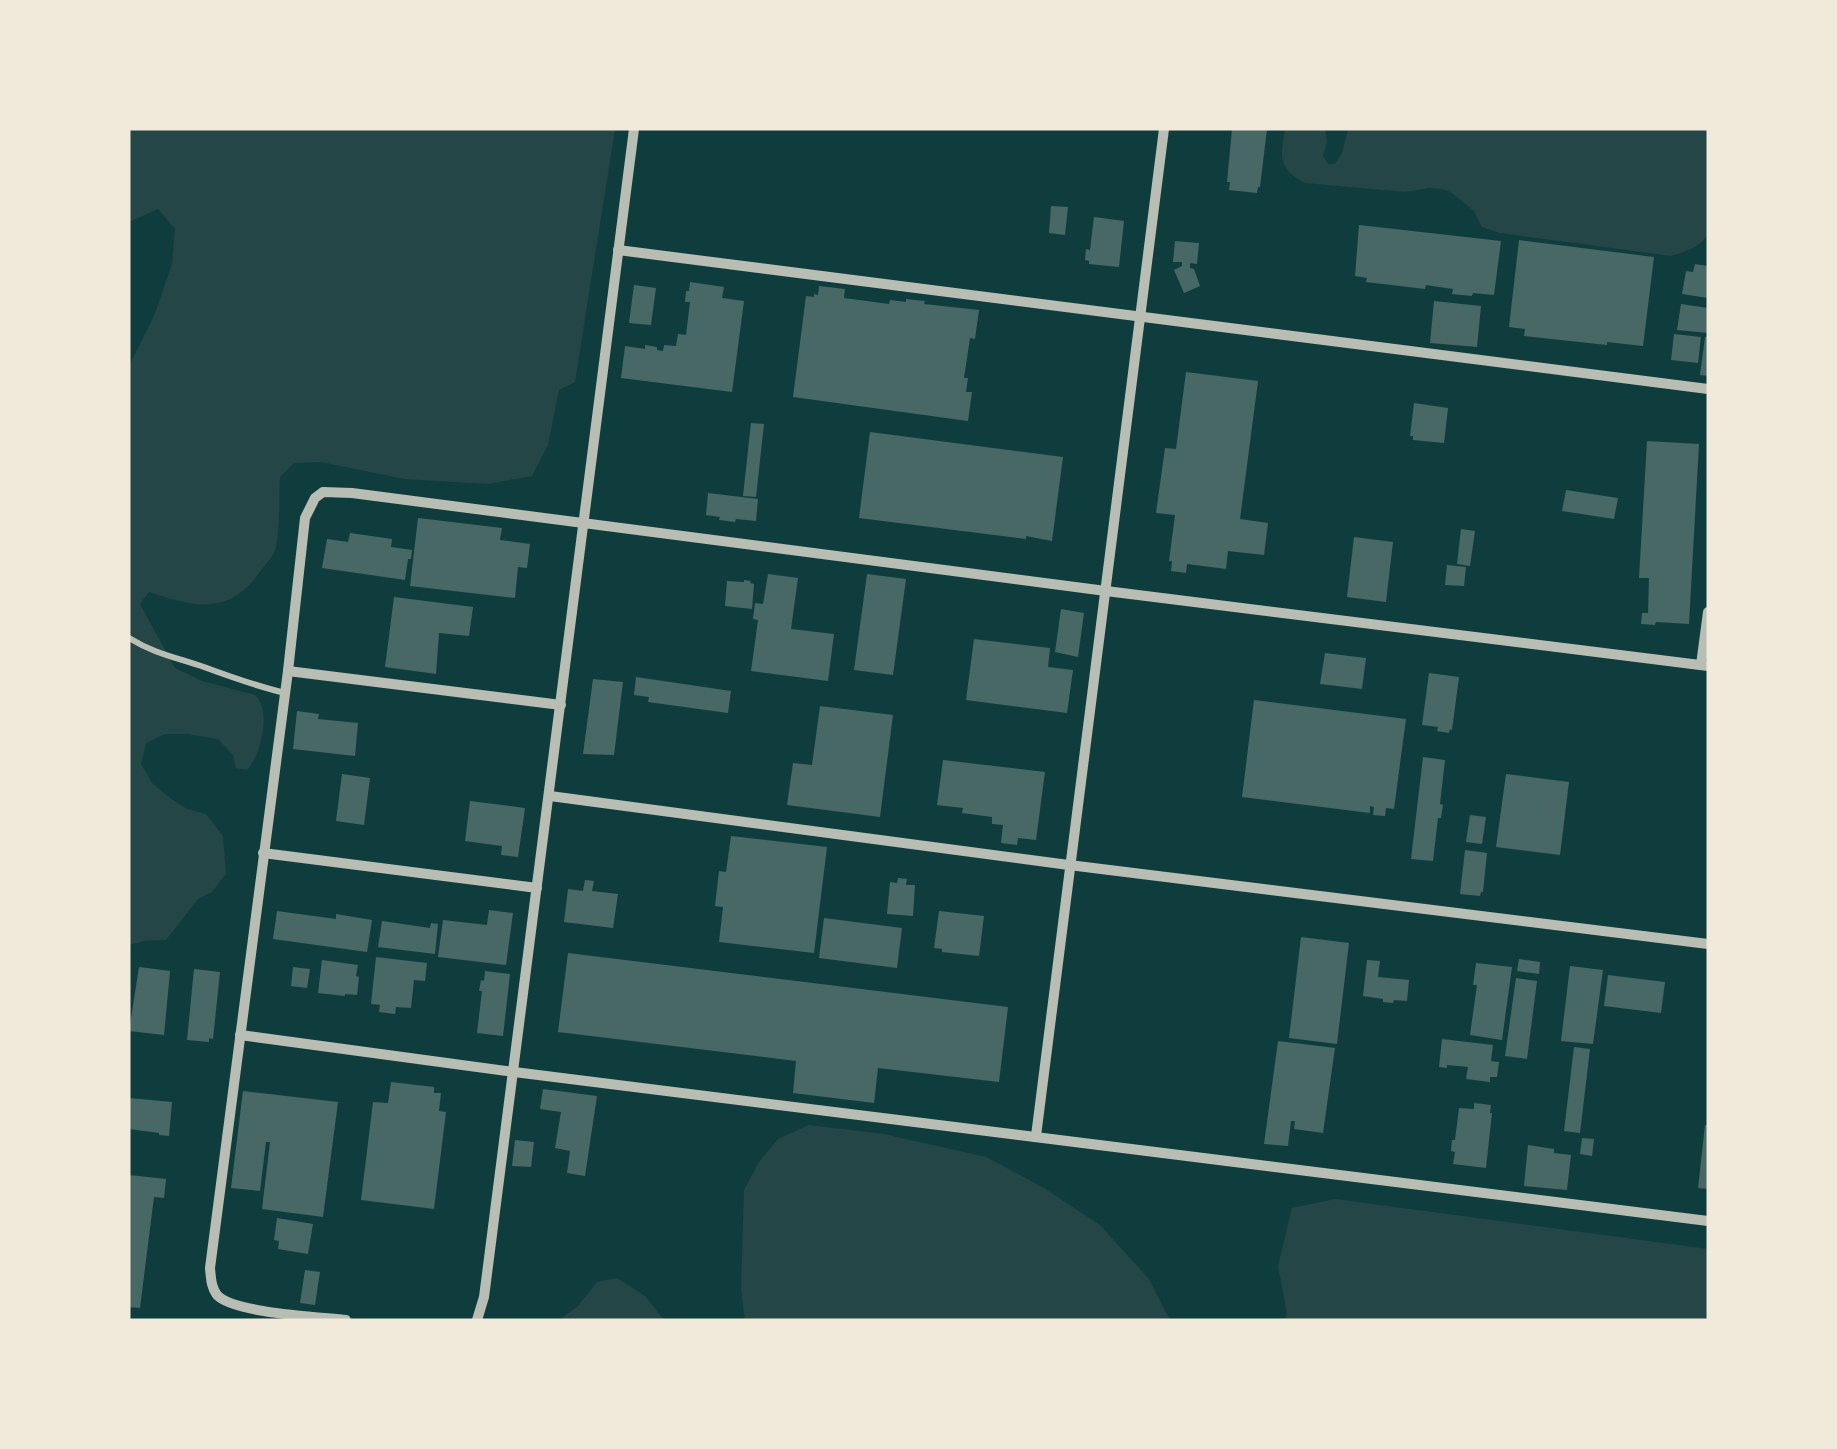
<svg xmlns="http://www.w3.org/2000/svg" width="1837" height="1449" font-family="'Noto Sans',sans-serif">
<rect width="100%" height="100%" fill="#0f3d3e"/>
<g fill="#244646">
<path d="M129,129H615L575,382L559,390L548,445L532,476L488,484L404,479L321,462L294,463L280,477C279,492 280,540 275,550C272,558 264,566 259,573C229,616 193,607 149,592L140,604L175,668L202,681L255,695C272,711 261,755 247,770L236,768L233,755L218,739L188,734H165L146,743L141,764L152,783L170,798L187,809L206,814L223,836L226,874L212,892L198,899L166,940L144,941L129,945V366L154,316L172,264L175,229L158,209L129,222Z"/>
<path d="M1285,129H1325L1327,142L1323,156L1328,164H1335L1342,153L1348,129H1708V234C1699,248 1687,251 1671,256L1500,233L1482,227L1474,211L1452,193L1443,189L1429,188L1405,192L1305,183C1278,169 1280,157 1285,129Z"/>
<polygon points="809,1125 884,1134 986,1157 1044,1188 1100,1225 1149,1279 1170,1320 745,1320 741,1289 744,1190 759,1162 778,1139"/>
<polygon points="1335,1199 1708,1249 1708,1320 1284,1320 1287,1314 1278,1266 1292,1208"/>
<polygon points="617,1278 645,1296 664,1320 559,1320 578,1306 597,1282"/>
</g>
<g fill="#486865">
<polygon points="1232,129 1267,129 1260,187 1258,187 1257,193 1229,190 1230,182 1227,182"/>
<polygon points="1051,206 1068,207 1065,235 1049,233"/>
<polygon points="1094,217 1124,221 1119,267 1089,264 1089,261 1085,260 1086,249 1090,250"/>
<polygon points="1359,225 1501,241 1494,295 1473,293 1472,296 1452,294 1453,289 1426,285 1425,289 1366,282 1367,278 1355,276"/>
<polygon points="1519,240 1654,257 1643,346 1607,342 1607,345 1524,336 1525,329 1509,327"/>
<polygon points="1175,241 1199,243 1197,264 1190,263 1190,268 1194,269 1200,286 1184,293 1174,270 1182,266 1182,262 1173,262"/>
<polygon points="1695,264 1708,266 1708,298 1682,294 1686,271 1693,272"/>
<polygon points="690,282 724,287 722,298 744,301 732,392 621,378 625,346 645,349 645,345 657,347 657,350 663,351 664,345 676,346 678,334 686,335 690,302 685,302 686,291 689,291"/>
<polygon points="634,285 656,288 651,325 629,323"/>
<polygon points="819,286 845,289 844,298 889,304 890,300 906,302 906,299 925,301 924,304 979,310 975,339 970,338 964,378 968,378 966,392 972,392 968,421 793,397 806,296 814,297 814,294 818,295"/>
<polygon points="1434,301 1481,306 1477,347 1430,343"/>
<polygon points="1681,304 1708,308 1708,333 1677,330"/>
<polygon points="1674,334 1701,337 1698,363 1671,360"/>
<polygon points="1705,337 1708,337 1708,376 1700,375"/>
<polygon points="1186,372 1258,381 1240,519 1268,523 1264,555 1228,551 1226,569 1187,564 1186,573 1171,571 1172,561 1169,561 1175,515 1156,513 1165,448 1176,449"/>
<polygon points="1414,403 1448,408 1444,443 1413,440 1413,436 1410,436"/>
<polygon points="751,423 764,424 756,497 743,496"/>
<polygon points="870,432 1063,457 1052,541 1026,536 1026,539 859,518"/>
<polygon points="1647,441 1699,444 1689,624 1656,622 1655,625 1641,624 1642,613 1648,613 1649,578 1639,578"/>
<polygon points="1566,490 1618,498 1614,519 1562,511"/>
<polygon points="708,493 758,499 756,521 736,519 735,522 719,520 720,517 706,515"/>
<polygon points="418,518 502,528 500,540 530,544 527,568 518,567 515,598 410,586"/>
<polygon points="1461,529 1475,531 1470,566 1457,564"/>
<polygon points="350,533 392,539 391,547 412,550 411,559 408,559 405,580 322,568 327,539 348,542"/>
<polygon points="1354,537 1393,542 1386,602 1347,597"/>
<polygon points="1447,565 1466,567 1464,586 1445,585"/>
<polygon points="768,574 798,578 791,629 834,634 828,681 751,671 758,620 753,619 755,603 763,604"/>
<polygon points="867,574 906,579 893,675 854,670"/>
<polygon points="744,580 751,581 750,583 754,584 752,609 725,606 727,581 744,582"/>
<polygon points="394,597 473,607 469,636 439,633 436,674 385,667"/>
<polygon points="1061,609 1084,613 1078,657 1055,652"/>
<polygon points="974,639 1050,648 1048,667 1073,670 1067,713 966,700"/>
<polygon points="1325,653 1366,658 1362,689 1320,684"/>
<polygon points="1429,673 1459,677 1452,730 1450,729 1449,733 1437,731 1438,727 1422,725"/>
<polygon points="636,677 731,691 728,713 648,702 649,697 634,695"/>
<polygon points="593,679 623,682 614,755 583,754"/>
<polygon points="1254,700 1406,719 1394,809 1386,808 1385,816 1373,815 1374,807 1370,806 1370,813 1242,797"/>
<polygon points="820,706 893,715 880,817 787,805 793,763 812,765"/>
<polygon points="297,711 319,714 318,719 358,723 355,756 293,749"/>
<polygon points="1423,757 1445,760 1440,804 1443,805 1441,818 1438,818 1433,861 1411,859"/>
<polygon points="943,760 1045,772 1036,840 1018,838 1017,845 1001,843 1003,825 992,824 992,817 962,813 963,808 937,805"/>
<polygon points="342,774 370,778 364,825 336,821"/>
<polygon points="1506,774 1569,782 1560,855 1496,847"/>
<polygon points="470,801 525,808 518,857 501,855 502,846 465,841"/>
<polygon points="1470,815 1486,817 1482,844 1466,842"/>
<polygon points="731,836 827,847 814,953 719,942 723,907 715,906 719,871 726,872"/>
<polygon points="1465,850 1487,853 1483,892 1481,892 1480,896 1460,894"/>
<polygon points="898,878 907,879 906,885 915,885 913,916 887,914 890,882 897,883"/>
<polygon points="585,880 594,881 592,891 618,894 613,928 564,922 568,889 583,891"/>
<polygon points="489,910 513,913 506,965 438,957 443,920 487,925"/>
<polygon points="277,911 336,919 336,914 372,920 367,952 273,939"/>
<polygon points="939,911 984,916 979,956 942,952 942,949 934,948"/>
<polygon points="824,918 902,928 897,968 819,958"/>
<polygon points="382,921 430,928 431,923 438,924 435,954 378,947"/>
<polygon points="1301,937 1349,943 1337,1044 1289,1038"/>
<polygon points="568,953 1008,1007 999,1082 878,1068 874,1103 793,1093 796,1061 558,1032"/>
<polygon points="376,957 427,963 425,981 414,980 411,1008 396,1007 395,1014 379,1012 380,1005 371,1004"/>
<polygon points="1519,959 1540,962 1539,974 1517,971"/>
<polygon points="322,960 358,965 356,976 359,977 357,995 345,994 345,996 318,993"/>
<polygon points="1367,960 1380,961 1378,977 1409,980 1407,1001 1394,1000 1393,1003 1383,1002 1383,999 1363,996"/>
<polygon points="1476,963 1512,967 1502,1040 1470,1035 1477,985 1473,985"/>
<polygon points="1570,966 1603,970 1593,1044 1561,1041"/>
<polygon points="139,967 170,971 164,1035 129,1031"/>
<polygon points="293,967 310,969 307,988 291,986"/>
<polygon points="194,969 220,972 213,1039 209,1038 209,1042 187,1040"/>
<polygon points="485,971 510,974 503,1036 477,1033 482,991 479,991 481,980 484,981"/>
<polygon points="1608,975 1665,982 1661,1013 1604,1006"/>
<polygon points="1516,978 1537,981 1527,1059 1505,1056"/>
<polygon points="1442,1039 1493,1045 1491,1061 1499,1062 1497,1077 1490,1077 1490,1082 1466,1079 1468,1067 1447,1065 1447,1068 1439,1067"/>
<polygon points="1278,1041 1335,1048 1323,1133 1294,1129 1295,1121 1291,1121 1288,1146 1264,1144"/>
<polygon points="1574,1047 1590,1049 1580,1133 1564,1131"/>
<polygon points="391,1082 434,1087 434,1093 441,1093 439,1111 446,1112 434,1209 361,1200 373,1102 388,1103"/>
<polygon points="543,1089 597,1096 585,1176 567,1173 570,1151 555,1148 561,1112 540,1109"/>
<polygon points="243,1091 338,1102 323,1217 262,1209 270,1142 266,1142 260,1191 231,1188"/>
<polygon points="129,1098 172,1102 169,1136 159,1135 159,1133 129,1129"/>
<polygon points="1474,1103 1491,1105 1490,1113 1492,1113 1486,1168 1453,1164 1455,1152 1451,1151 1452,1140 1455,1140 1459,1108 1474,1109"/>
<polygon points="1705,1125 1708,1125 1708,1189 1698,1188"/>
<polygon points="1582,1138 1594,1139 1592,1156 1580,1154"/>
<polygon points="515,1140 534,1142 531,1167 512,1166"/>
<polygon points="1528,1145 1554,1149 1554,1153 1571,1155 1567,1190 1524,1186"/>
<polygon points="129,1175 166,1179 164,1198 154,1197 140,1308 129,1307"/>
<polygon points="277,1218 313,1224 308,1254 278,1249 279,1241 274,1240"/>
<polygon points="305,1270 320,1272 315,1305 300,1303"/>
</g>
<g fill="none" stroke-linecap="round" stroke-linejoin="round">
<path stroke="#b8beb3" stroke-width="6" d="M129,638C155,654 175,657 204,667C231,677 256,686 285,693"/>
<g stroke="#b8beb3" stroke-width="10">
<polyline points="618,250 1708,389"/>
<polyline points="1701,665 1708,612"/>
<polyline points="288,671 561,705"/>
<polyline points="550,796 1069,865 1708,944"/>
<polyline points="263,853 537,888"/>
<polyline points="240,1035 514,1072 1708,1221"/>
<polyline points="1036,1136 1164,129"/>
<path d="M346,1320C319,1317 233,1313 217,1295C211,1287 211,1278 210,1268L288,671L305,518L315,498L323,492L352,493L1106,591L1708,666"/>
<polyline points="477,1320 484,1297 634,129"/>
</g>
</g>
<rect width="1837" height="1449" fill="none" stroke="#f1e9da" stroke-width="261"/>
</svg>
